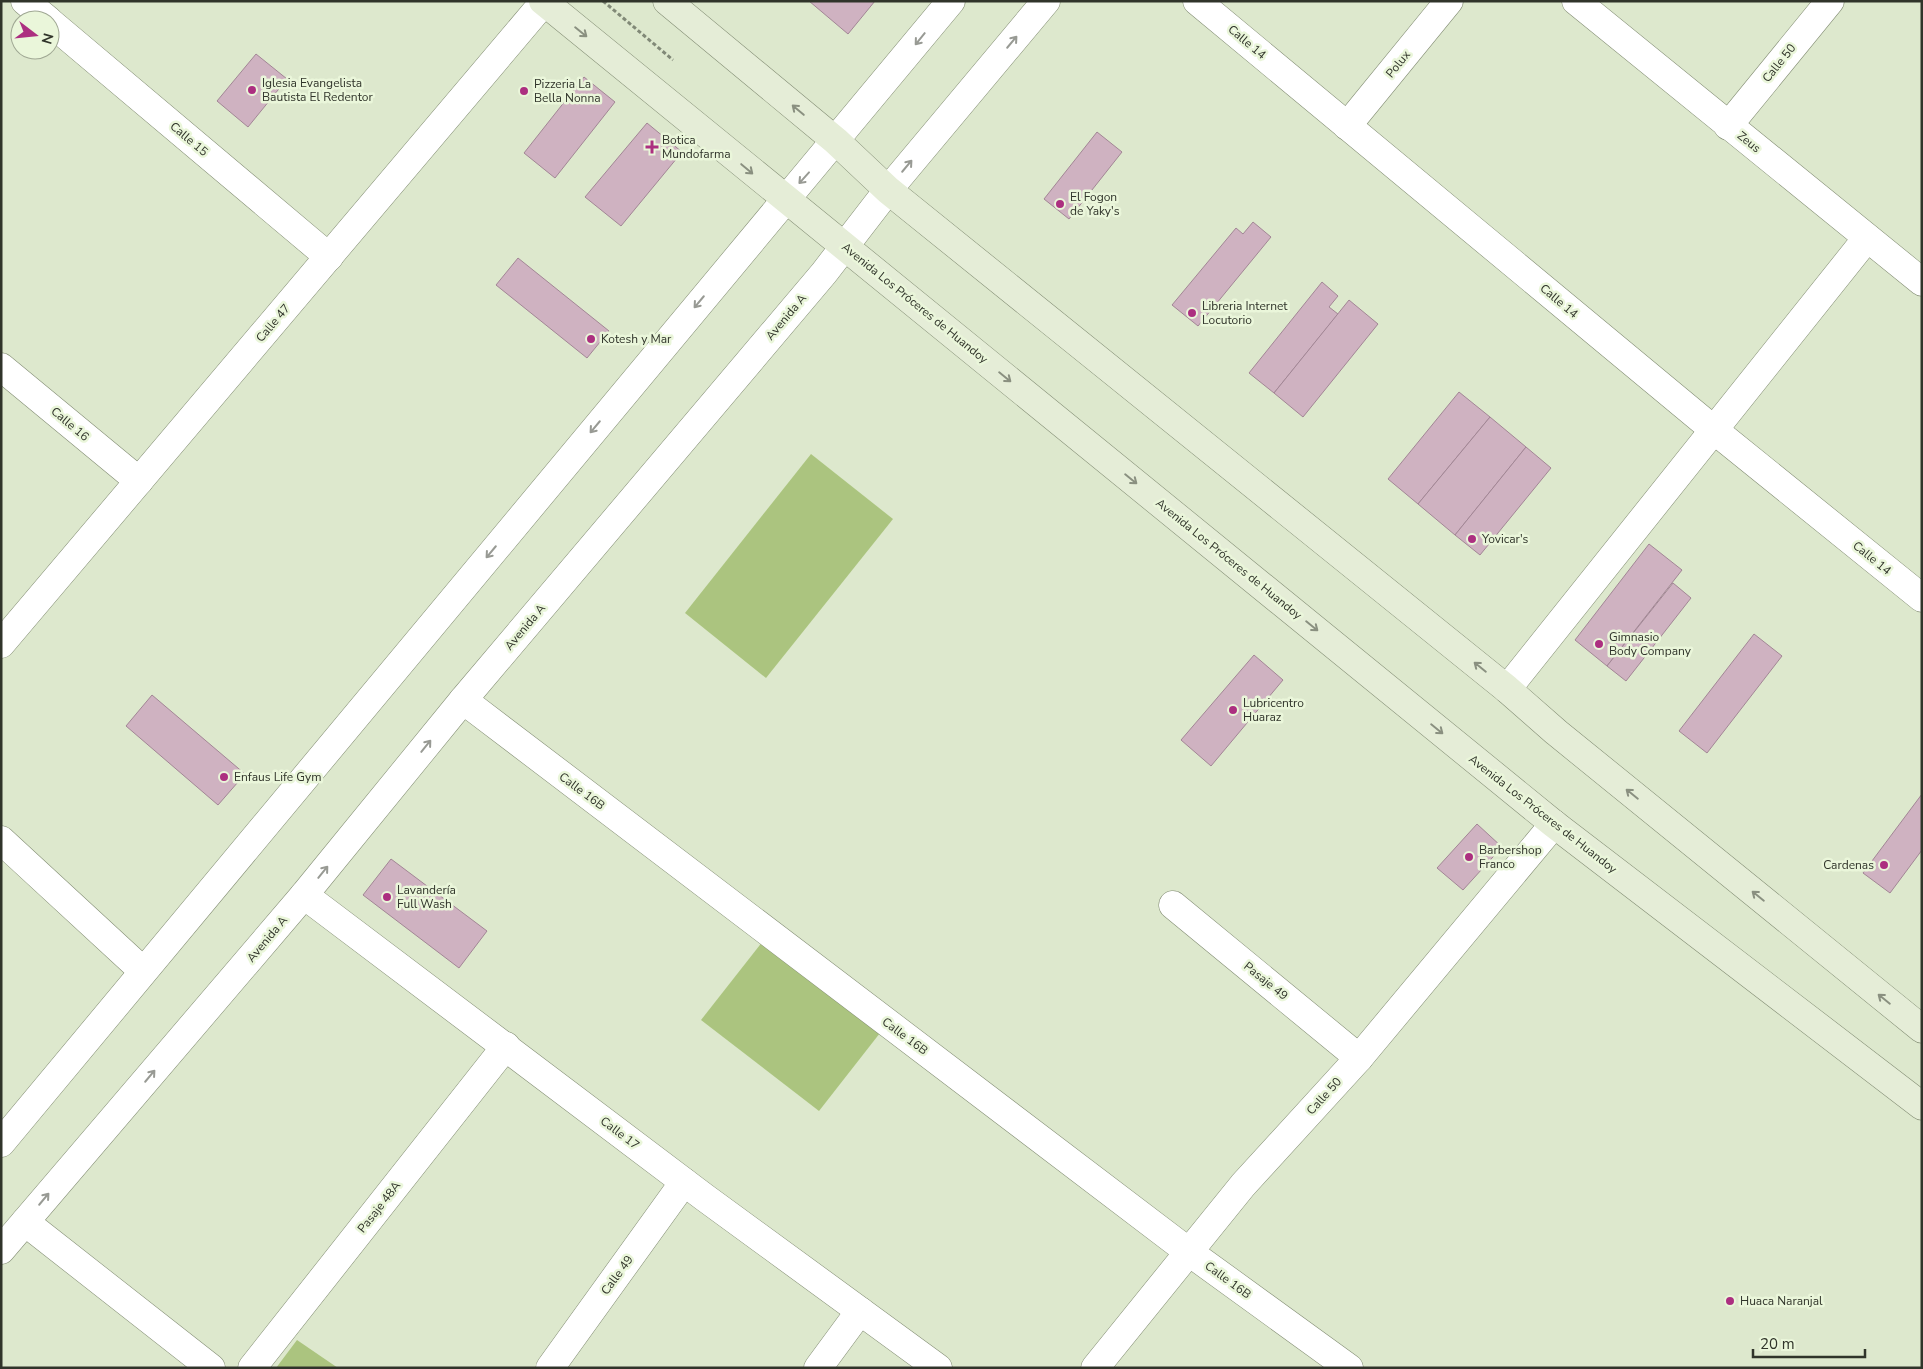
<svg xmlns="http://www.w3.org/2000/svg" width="1923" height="1369" font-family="'Nunito Sans',sans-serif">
<rect width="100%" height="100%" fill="#dde8cd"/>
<g fill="#abc47f">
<polygon points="811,454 893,519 766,678 685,613"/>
<polygon points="763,941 880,1033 819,1111 701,1020"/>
<polygon points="297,1340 338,1368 276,1368"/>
</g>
<g fill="#cfb2c1" stroke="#a28695">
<polygon points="809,1 875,1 848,34"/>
<polygon points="256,54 287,79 248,127 217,101"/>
<polygon points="584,77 615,102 555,178 524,153"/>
<polygon points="647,123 682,152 621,226 585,197"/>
<polygon points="1097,132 1122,152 1069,219 1044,199"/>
<polygon points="1253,222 1271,237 1198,326 1172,305 1236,228 1243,234"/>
<polygon points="518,258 609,331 587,358 496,285"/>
<polygon points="1322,282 1338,296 1329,307 1338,314 1274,393 1249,373"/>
<polygon points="1349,300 1378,324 1303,417 1274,393"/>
<polygon points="1459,392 1490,417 1418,504 1388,479"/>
<polygon points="1490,417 1526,447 1455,535 1418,504"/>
<polygon points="1526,447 1551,468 1480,555 1455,535"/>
<polygon points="1649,544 1682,570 1607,666 1575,640"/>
<polygon points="1673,583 1691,598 1626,681 1607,666"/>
<polygon points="1754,634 1782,656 1707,753 1679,731"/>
<polygon points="1254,655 1283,680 1211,766 1181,740"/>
<polygon points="152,695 245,774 218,805 126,726"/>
<polygon points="1922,794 1922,850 1890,893 1863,873"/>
<polygon points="1477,824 1502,847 1463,890 1437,868"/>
<polygon points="391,859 487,931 459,968 363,895"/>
</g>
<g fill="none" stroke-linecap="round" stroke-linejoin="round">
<g stroke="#838d74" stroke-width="29">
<g id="minor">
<polyline points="25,1 48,20"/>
<polyline points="1197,1 1714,430 1922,598"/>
<polyline points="1576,1 1922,282"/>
<polyline points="50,22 329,257"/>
<polyline points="1347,126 1449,1"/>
<polyline points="1728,126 1830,1"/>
<polyline points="1,367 139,481"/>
<polyline points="1,644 544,2"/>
<polyline points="1507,689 1867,238"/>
<polyline points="463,700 1189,1252 1349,1368"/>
<polyline points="1,840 143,971"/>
<polyline points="304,895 704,1197 938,1368"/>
<polyline points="1173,905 1359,1058"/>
<polyline points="25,1222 211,1368"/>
<polyline points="252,1368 506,1046"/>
<polyline points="550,1368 684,1182"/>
<polyline points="818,1368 860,1311"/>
<polyline points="1095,1368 1243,1185 1359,1058 1554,824"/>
</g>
</g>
<g stroke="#838d74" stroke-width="29">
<g id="tertiary">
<polyline points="1,1143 951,1"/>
<polyline points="1,1250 304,895 463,700 824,273 888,190 1046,1"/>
</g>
</g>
<g stroke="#838d74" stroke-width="29">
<g id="secondary">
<polyline points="543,1 1554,824 1922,1106"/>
<polyline points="667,1 836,141 888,190 1507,689 1556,732 1922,1029"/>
</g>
</g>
<polyline stroke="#818977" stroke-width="3" stroke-dasharray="4 2.5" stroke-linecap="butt" points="603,1 673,60"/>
<use href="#minor" stroke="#fff" stroke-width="28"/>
<use href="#tertiary" stroke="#fff" stroke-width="28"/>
<use href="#secondary" stroke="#e5edd7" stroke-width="28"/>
</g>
<defs><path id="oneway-shaft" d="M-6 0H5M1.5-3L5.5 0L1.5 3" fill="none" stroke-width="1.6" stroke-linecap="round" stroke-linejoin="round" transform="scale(1.25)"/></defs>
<g stroke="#8a9080">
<use href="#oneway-shaft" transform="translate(581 32) rotate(39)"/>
<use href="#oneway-shaft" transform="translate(798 110) rotate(-140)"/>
<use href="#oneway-shaft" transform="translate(747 169) rotate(40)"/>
<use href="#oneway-shaft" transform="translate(1005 377) rotate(39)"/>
<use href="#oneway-shaft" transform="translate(1131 479) rotate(39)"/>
<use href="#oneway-shaft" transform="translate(1312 626) rotate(39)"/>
<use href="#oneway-shaft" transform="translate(1480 667) rotate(-141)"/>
<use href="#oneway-shaft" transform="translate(1437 729) rotate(39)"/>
<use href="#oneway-shaft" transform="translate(1632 794) rotate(-141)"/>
<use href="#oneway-shaft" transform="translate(1758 896) rotate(-141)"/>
<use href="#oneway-shaft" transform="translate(1884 999) rotate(-141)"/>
</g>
<g stroke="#989a94">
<use href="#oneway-shaft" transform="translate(920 39) rotate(129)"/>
<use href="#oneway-shaft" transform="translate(1012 42) rotate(-50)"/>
<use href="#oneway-shaft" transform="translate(907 166) rotate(-50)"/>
<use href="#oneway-shaft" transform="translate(804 178) rotate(132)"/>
<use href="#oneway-shaft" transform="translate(699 302) rotate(130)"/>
<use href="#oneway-shaft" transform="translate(595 427) rotate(130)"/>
<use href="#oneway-shaft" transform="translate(491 552) rotate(130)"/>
<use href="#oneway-shaft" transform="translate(426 746) rotate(-51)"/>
<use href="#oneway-shaft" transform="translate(323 872) rotate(-51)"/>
<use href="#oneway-shaft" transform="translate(150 1076) rotate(-50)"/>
<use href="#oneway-shaft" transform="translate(44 1199) rotate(-50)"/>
</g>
<g fill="#ac2f80" stroke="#eaf6da" stroke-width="2">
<circle cx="252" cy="90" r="5"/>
<circle cx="524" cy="91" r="5"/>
<path d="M649.5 139.5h5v5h5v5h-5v5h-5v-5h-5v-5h5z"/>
<circle cx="1060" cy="204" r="5"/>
<circle cx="1192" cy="313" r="5"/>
<circle cx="591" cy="339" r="5"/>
<circle cx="1472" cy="539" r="5"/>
<circle cx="1599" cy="644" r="5"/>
<circle cx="1233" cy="710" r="5"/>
<circle cx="224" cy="777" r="5"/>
<circle cx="1469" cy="857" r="5"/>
<circle cx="1884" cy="865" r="5"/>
<circle cx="387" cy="897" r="5"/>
<circle cx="1730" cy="1301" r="5"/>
</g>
<g text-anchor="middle" stroke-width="5" stroke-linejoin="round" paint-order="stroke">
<g font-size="12" fill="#30342a" stroke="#eaf6da">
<text transform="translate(1247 42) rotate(40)" y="4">Calle 14</text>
<text transform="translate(1779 63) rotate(-51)" y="4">Calle 50</text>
<text transform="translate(1398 64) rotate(-51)" y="4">Polux</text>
<text transform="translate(189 139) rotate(40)" y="4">Calle 15</text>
<text transform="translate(1749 142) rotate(39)" y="4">Zeus</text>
<text transform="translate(1559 301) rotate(40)" y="4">Calle 14</text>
<text transform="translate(915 303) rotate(39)" y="4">Avenida Los Próceres de Huandoy</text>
<text transform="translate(786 317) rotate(-50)" y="4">Avenida A</text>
<text transform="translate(273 323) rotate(-50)" y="4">Calle 47</text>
<text transform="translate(70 424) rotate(40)" y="4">Calle 16</text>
<text transform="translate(1872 558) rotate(39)" y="4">Calle 14</text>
<text transform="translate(1229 559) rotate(39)" y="4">Avenida Los Próceres de Huandoy</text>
<text transform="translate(525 627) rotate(-50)" y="4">Avenida A</text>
<text transform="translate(582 791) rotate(37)" y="4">Calle 16B</text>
<text transform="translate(1543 814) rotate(38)" y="4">Avenida Los Próceres de Huandoy</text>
<text transform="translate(267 939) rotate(-50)" y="4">Avenida A</text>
<text transform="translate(1266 981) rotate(39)" y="4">Pasaje 49</text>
<text transform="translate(905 1036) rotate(37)" y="4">Calle 16B</text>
<text transform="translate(1324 1096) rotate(-48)" y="4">Calle 50</text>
<text transform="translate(620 1133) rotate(37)" y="4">Calle 17</text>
<text transform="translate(379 1207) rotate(-52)" y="4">Pasaje 48A</text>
<text transform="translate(617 1275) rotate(-54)" y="4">Calle 49</text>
<text transform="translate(1228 1280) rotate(36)" y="4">Calle 16B</text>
</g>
<g font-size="12" fill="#30342a" stroke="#eaf6da" text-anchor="start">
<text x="262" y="87">Iglesia Evangelista<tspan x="262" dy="14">Bautista El Redentor</tspan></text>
<text x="534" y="88">Pizzeria La<tspan x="534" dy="14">Bella Nonna</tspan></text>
<text x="662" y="144">Botica<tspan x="662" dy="14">Mundofarma</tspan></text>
<text x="1070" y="201">El Fogon<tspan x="1070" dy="14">de Yaky's</tspan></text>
<text x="1202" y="310">Libreria Internet<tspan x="1202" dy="14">Locutorio</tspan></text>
<text x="601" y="343">Kotesh y Mar</text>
<text x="1482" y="543">Yovicar's</text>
<text x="1609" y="641">Gimnasio<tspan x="1609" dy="14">Body Company</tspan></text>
<text x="1243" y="707">Lubricentro<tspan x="1243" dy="14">Huaraz</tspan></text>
<text x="234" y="781">Enfaus Life Gym</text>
<text x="1479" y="854">Barbershop<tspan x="1479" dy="14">Franco</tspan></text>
<text x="1874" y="869" text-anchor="end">Cardenas</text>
<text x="397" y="894">Lavandería<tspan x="397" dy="14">Full Wash</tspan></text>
<text x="1740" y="1305">Huaca Naranjal</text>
</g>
</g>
<rect width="1923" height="1369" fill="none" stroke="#30342a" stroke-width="5"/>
<g transform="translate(35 35) rotate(106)"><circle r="24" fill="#eaf6da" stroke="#a0a894"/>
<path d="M0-4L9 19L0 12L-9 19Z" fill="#ac2f80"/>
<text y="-8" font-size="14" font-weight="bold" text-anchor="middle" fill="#30342a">N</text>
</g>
<path d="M1753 1349v8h112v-8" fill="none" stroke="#30342a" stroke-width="2.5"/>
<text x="1760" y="1349" font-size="15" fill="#30342a" stroke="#eaf6da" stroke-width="4" paint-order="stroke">20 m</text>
</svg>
